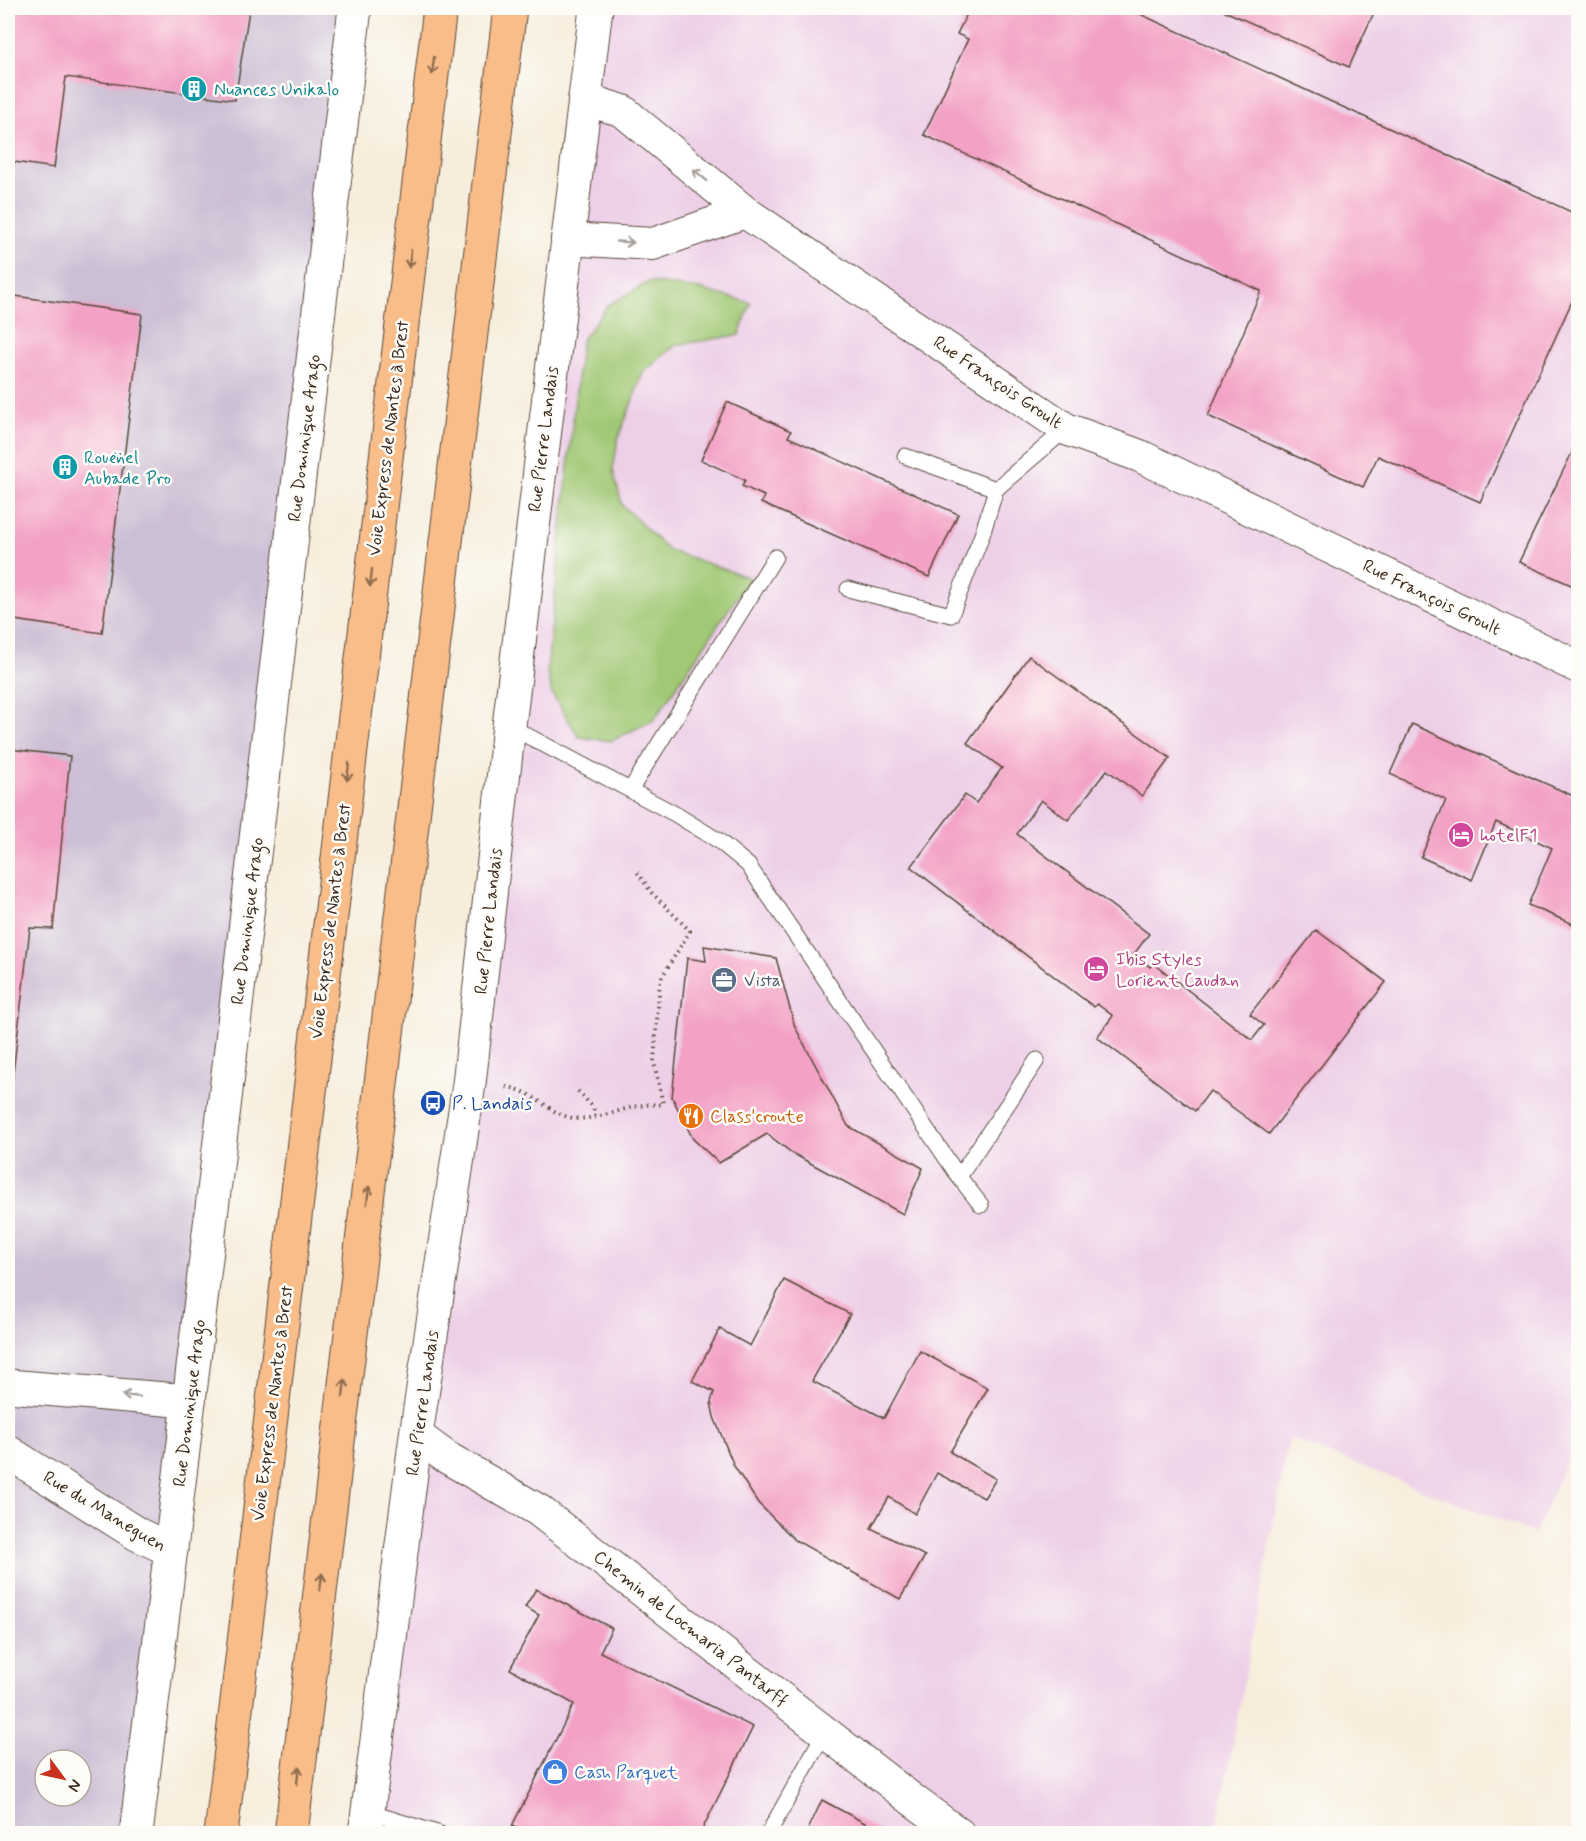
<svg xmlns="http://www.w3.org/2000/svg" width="1586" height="1841" font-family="Mynerve,sans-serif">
<rect width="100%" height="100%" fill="#fdfcf7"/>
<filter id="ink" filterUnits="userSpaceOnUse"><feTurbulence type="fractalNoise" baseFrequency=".0167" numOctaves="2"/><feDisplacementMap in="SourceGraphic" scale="12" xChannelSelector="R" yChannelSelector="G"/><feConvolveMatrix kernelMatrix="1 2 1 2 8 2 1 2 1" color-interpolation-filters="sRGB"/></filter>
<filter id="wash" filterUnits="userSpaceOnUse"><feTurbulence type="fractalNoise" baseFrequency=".008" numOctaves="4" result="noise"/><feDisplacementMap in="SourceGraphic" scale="24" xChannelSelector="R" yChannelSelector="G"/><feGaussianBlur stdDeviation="1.35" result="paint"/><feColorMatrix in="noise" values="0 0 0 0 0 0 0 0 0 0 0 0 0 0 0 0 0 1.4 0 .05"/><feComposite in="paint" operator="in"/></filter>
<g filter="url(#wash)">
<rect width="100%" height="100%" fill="#f7eddb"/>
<polygon fill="#edd0e8" points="596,8 1578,8 1578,1434 1535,1533 1289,1438 1216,1833 365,1834"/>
<path fill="#ccbed4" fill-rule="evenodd" d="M8,8H355L134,1833L8,1834ZM45,1760H81V1796H45Z"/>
<polygon fill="#a0c874" stroke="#6e7949" stroke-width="1.5" points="649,282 699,289 751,303 739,335 676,345 643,373 618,439 613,470 622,505 668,550 750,578 654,720 611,741 579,737 552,694 547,670 581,341 608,305"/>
<g id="blocks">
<g fill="#f3a1c5">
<polygon points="8,8 234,8 249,10 235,100 66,77 54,168 8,161"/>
<polygon points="970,8 1127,8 1578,215 1578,288 1480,502 1378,456 1363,487 1208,416 1261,291 924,135 968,39 957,34"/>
<polygon points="1218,8 1376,8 1349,67"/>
<polygon points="8,295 142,314 102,633 8,619"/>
<polygon points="727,402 791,431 788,437 958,514 929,577 761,503 764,496 742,486 745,480 701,460"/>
<polygon points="1578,440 1578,588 1519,562"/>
<polygon points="1029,656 1170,758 1142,796 1107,770 1068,820 1041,800 1017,834 1149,934 1134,954 1150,967 1153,963 1252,1040 1264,1025 1250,1014 1316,930 1386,982 1269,1134 1210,1091 1195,1111 1097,1037 1113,1016 1097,1004 1094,1007 911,867 965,795 976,803 1002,768 967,743"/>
<polygon points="1412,724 1578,798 1578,926 1528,905 1552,848 1496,822 1472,880 1421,857 1446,800 1390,774"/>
<polygon points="8,749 70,756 53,929 30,928 9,1108"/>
<polygon points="704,946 776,958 795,1027 848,1126 923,1168 903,1214 792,1153 767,1134 719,1163 693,1139 672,1097 687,958 706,961"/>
<polygon points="784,1280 850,1314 812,1381 884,1418 920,1351 988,1388 950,1452 996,1479 984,1498 937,1473 915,1514 889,1497 871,1528 925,1556 900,1599 795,1540 758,1503 734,1466 714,1417 711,1402 714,1392 692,1381 720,1329 750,1346"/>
<polygon points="536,1589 612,1628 600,1652 753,1727 700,1834 526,1834 512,1826 574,1704 510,1669 539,1615 525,1607"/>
<polygon points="822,1800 885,1834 806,1834"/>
</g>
</g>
</g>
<g filter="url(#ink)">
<use href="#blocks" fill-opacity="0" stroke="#57473a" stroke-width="1.5"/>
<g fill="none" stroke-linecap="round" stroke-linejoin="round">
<g stroke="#57473a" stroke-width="17">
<g id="service">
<polyline points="905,456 996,489 1066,429"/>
<polyline points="848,589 951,615 982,535 996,489"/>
<polyline points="509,726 675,814 719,841 748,865 959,1177 981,1205"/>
<polyline points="631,789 775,557"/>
<polyline points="959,1177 1037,1060"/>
<polyline points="368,1812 440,1834"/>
<polyline points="768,1834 825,1732"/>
</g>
</g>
<g stroke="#57473a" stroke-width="34">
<g id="minor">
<polyline points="584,99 623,111 745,212 1066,429 1140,456 1578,667"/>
<polyline points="567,239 653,244 745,212"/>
<polyline points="416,1435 446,1457 538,1510 914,1801 959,1834"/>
</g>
</g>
<g stroke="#57473a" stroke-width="35">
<g id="tertiary">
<polyline points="8,1386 189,1401"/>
<polyline points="8,1452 137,1534 171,1550"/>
<polyline points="136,1834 189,1401 355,8"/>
<polyline points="365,1834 416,1435 469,1084 509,726 596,8"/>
</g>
</g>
<g stroke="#57473a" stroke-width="35">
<g id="trunk">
<polyline points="221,1834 440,8"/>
<polyline points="291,1834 510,8"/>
</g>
</g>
<g stroke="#57473a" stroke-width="4" stroke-dasharray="1.5 4.5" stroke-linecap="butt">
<path d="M506,1087C529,1089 544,1108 565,1116C589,1125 619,1108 644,1105C650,1104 657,1105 663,1104L654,1062L660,980L690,931L652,893L636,870"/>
<polyline points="578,1091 593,1107 595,1116"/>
</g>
<use href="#service" stroke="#fff" stroke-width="15"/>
<use href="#minor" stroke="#fff" stroke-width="32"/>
<use href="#tertiary" stroke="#fff" stroke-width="33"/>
<use href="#trunk" stroke="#f8bd89" stroke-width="33"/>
</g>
<defs><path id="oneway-shaft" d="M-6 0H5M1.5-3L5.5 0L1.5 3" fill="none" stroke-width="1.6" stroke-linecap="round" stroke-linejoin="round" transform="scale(1.5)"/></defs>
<g stroke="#906c4e">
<use href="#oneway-shaft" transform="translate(433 66) rotate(97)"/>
<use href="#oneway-shaft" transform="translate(410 259) rotate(97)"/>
<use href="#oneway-shaft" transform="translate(371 578) rotate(97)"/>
<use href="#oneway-shaft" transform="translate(348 772) rotate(97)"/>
<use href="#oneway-shaft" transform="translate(368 1195) rotate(-83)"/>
<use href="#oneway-shaft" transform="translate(344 1388) rotate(-83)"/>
<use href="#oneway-shaft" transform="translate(321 1582) rotate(-83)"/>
<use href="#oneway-shaft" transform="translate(298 1775) rotate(-83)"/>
</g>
<g stroke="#a79f9a">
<use href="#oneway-shaft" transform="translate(700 175) rotate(-140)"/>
<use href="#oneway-shaft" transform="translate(625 242) rotate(3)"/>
<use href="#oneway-shaft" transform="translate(131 1396) rotate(-175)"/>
</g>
</g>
<defs>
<g id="building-disc" transform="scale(1.35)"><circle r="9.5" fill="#0f9aa8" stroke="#fdfcf7"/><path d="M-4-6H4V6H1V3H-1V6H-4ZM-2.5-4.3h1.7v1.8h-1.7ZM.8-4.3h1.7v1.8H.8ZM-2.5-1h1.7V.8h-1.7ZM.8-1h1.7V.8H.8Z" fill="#fff"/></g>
<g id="hotel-disc" transform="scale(1.35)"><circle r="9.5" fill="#d1479c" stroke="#fdfcf7"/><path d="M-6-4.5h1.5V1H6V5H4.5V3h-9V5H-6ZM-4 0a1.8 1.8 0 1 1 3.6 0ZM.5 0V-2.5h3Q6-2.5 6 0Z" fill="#fff"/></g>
<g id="office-disc" transform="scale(1.35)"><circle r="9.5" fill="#5c6f8a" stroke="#fdfcf7"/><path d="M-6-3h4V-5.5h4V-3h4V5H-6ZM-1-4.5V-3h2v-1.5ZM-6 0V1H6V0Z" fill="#fff"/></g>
<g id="bus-disc" transform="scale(1.35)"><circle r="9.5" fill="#1a4fb4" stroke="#fdfcf7"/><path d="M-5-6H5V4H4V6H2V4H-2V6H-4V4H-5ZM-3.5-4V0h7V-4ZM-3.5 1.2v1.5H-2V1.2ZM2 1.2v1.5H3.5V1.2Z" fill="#fff"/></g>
<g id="restaurant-disc" transform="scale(1.35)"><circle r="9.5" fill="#e8710a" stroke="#fdfcf7"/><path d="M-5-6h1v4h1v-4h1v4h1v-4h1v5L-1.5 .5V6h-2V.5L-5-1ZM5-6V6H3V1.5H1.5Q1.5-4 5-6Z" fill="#fff"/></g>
<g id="shop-disc" transform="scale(1.35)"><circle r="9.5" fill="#3f7fe0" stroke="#fdfcf7"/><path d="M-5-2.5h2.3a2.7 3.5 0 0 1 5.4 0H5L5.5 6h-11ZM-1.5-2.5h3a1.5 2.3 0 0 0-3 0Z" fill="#fff"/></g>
</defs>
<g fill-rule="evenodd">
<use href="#building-disc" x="194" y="89"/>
<use href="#building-disc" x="65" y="467"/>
<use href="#hotel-disc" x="1461" y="835"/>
<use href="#hotel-disc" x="1096" y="969"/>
<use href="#office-disc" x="724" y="980"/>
<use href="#bus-disc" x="433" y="1103"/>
<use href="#restaurant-disc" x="691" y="1116"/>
<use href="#shop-disc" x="555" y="1772"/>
</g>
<g text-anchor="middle" stroke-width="5" stroke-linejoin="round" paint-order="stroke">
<g font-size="18" fill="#0d838f" stroke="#fdfcf7" text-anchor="start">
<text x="214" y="95">Nuances Unikalo</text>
<text x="84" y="463">Rouënel<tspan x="84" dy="21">Aubade Pro</tspan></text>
</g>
<g font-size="18" fill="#3b2a1e" stroke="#fdfcf7">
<text transform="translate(998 382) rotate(34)" y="6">Rue François Groult</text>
<text transform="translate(304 438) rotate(-83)" y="6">Rue Dominique Arago</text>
<text transform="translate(388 438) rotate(-83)" y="6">Voie Express de Nantes à Brest</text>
<text transform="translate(543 439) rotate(-83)" y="6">Rue Pierre Landais</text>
<text transform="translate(1432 597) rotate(26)" y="6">Rue François Groult</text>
<text transform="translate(247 921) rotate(-83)" y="6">Rue Dominique Arago</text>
<text transform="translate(330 921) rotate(-83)" y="6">Voie Express de Nantes à Brest</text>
<text transform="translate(488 921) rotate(-84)" y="6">Rue Pierre Landais</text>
<text transform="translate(189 1403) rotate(-83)" y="6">Rue Dominique Arago</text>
<text transform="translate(272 1403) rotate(-83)" y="6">Voie Express de Nantes à Brest</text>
<text transform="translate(422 1403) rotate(-82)" y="6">Rue Pierre Landais</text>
<text transform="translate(105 1511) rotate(31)" y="6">Rue du Maneguen</text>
<text transform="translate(691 1628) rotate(38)" y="6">Chemin de Locmaria Pantarff</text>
</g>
<g font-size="18" fill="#b23c85" stroke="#fdfcf7" text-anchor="start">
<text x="1480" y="841">hotelF1</text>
<text x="1116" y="965">Ibis Styles<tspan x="1116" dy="21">Lorient Caudan</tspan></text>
</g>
<g font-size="18" fill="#4e5e75" stroke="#fdfcf7" text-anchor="start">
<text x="744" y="986">Vista</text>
</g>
<g font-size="18" fill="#164399" stroke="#fdfcf7" text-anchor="start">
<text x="452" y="1109">P. Landais</text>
</g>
<g font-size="18" fill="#c56008" stroke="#fdfcf7" text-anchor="start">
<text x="710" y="1122">Class'croute</text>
</g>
<g font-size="18" fill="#366cbe" stroke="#fdfcf7" text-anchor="start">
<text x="574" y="1778">Cash Parquet</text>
</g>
</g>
<rect width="1586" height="1841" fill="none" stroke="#fdfcf7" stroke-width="30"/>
<g transform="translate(63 1778) rotate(123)"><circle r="28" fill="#fdfcf7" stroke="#afa8a0" stroke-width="1.5"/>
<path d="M0-4.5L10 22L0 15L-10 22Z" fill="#c8321e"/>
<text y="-9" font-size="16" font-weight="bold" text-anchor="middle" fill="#3b2a1e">N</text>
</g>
</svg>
